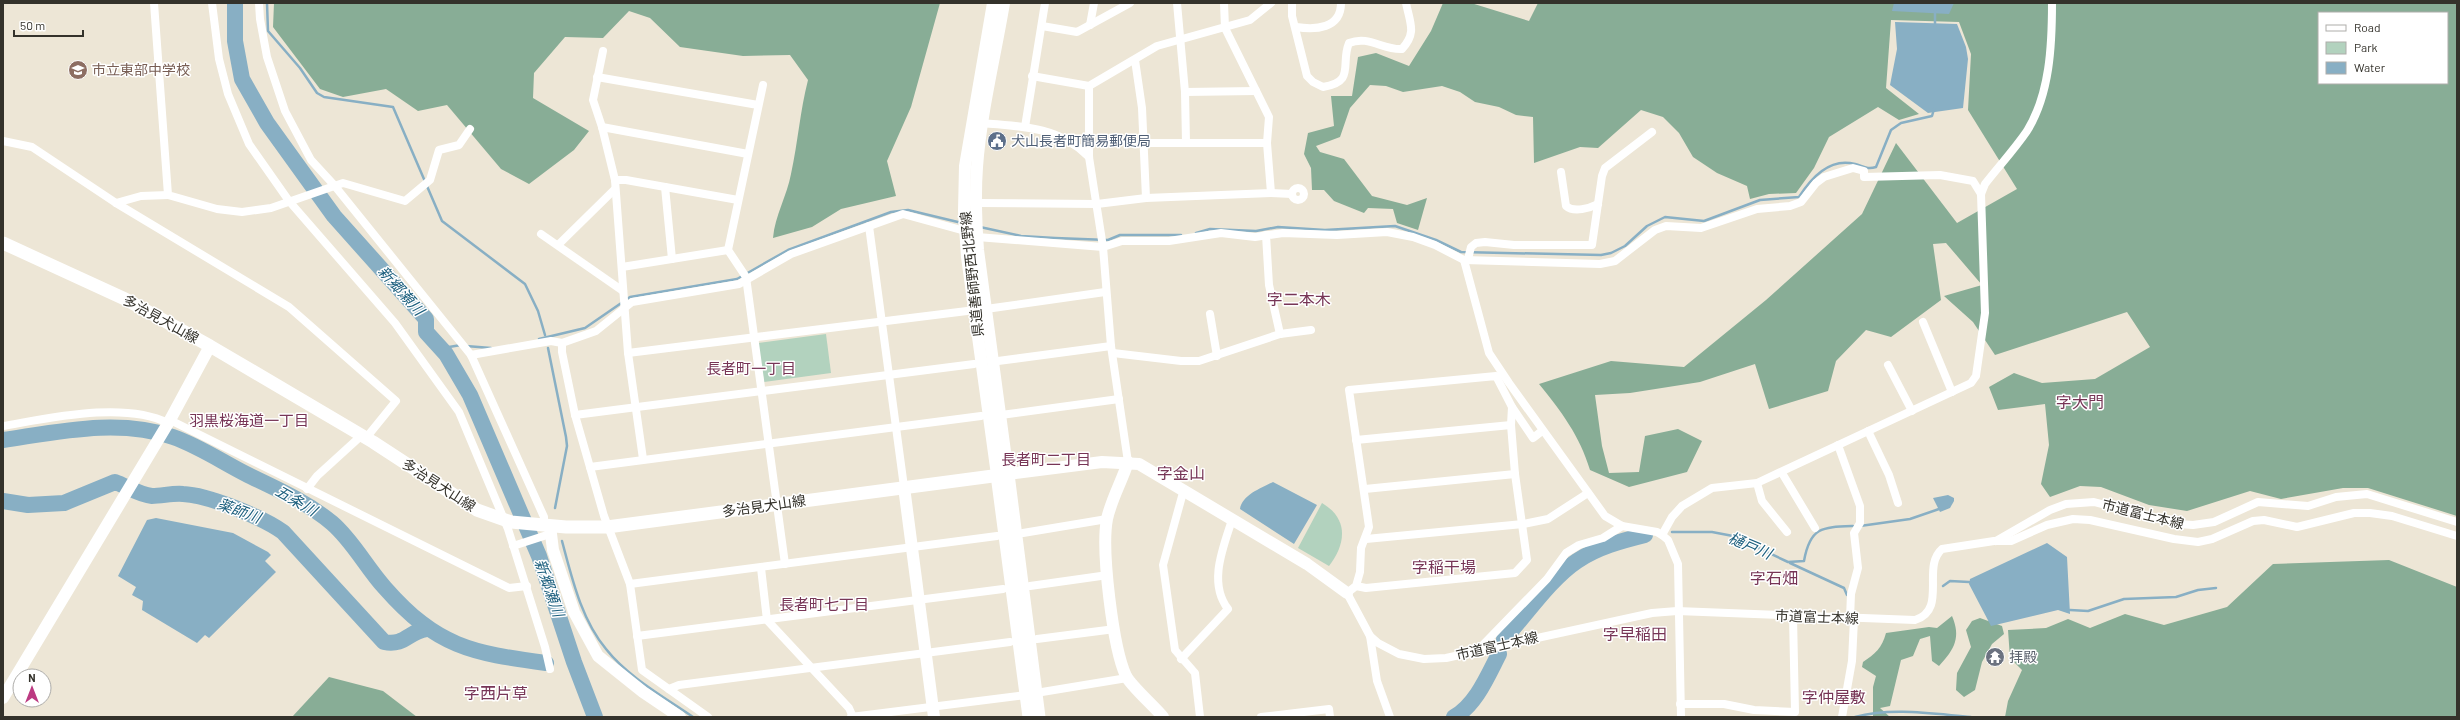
<svg xmlns="http://www.w3.org/2000/svg" width="2460" height="720" font-family="Barlow,'Noto Sans JP',sans-serif">
<rect width="100%" height="100%" fill="#ede6d6"/>
<g fill="#b2d2be">
<polygon points="826,334 831,373 764,382 758,343"/>
<path d="M1322,503C1349,519 1346,544 1329,566L1298,548Z"/>
</g>
<g fill="#88ad96" fill-rule="evenodd">
<path d="M274,3H940L911,107L887,161L896,196L841,209L812,227L773,238C775,215 787,196 791,174C798,142 800,111 808,80L790,55L743,56L680,47L650,18L629,11L603,38L565,37L534,73L533,98L589,131L574,150L529,184L501,169L447,105L418,111L386,89L343,97L320,89L273,27Z"/>
<path d="M1443,3H1471L1529,21L1538,3H2457V516L2368,488H2343L2281,499L2250,491L2187,511L2149,505L2101,487L2080,486L2050,497L2041,484L2049,445L2045,404L1998,410L1989,387L2014,373L2042,383L2095,379L2150,347L2127,312L1995,355L1973,322L1944,296L1982,285L1946,243L1933,244L1941,300L1891,337L1866,330L1836,361L1828,391L1769,409L1755,364L1700,382L1630,393L1595,395L1602,446L1609,473L1639,472L1645,436L1678,429L1702,441L1687,472L1629,487L1590,470C1580,436 1561,411 1539,384L1611,361L1684,367L1766,300L1862,214L1896,143L1957,223L2017,189L1968,110L1971,54L1959,22L1891,20L1886,88L1919,114L1899,120L1878,107L1829,137L1814,168L1796,193L1769,194L1750,199L1747,186L1717,173L1693,157L1679,133L1663,117L1641,110L1598,148L1580,147L1534,163L1533,117L1516,115L1499,107L1475,102L1460,92L1442,86L1403,92L1386,86L1370,85L1350,108L1340,137L1316,146L1320,152L1344,159L1372,196L1407,205L1427,198L1418,230L1397,223L1393,209L1368,208L1364,213L1334,201L1324,190H1312L1311,168L1304,154L1308,133L1334,126L1331,96H1352L1358,57L1376,53L1409,66L1431,31ZM2319,13H2447V83H2319Z"/>
<polygon points="2389,560 2457,587 2457,717 2005,717 2008,701 2022,670 2010,658 2008,630 2046,628 2068,619 2090,628 2125,614 2164,625 2227,607 2273,564"/>
<path d="M1952,616C1961,637 1955,649 1939,666L1932,661L1930,636L1920,639L1913,656L1901,660L1890,706L1880,708L1890,717H1870H1873V687L1876,676L1862,667L1863,662C1875,654 1882,648 1886,633L1929,627L1937,628Z"/>
<polygon points="1980,618 2002,626 2004,634 1992,644 1982,662 1975,690 1964,697 1956,690 1957,673 1971,647 1966,630 1972,621"/>
<polygon points="329,677 383,691 417,717 292,717"/>
</g>
<g fill="#88afc4">
<polygon points="1894,3 1954,3 1949,14 1892,11"/>
<polygon points="1895,22 1957,24 1966,47 1968,59 1963,108 1928,113 1890,85 1897,49"/>
<path d="M1273,482L1317,505L1294,544L1240,509C1242,495 1261,488 1273,482Z"/>
<polygon points="1948,495 1954,498 1954,501 1950,508 1940,512 1933,498"/>
<polygon points="156,518 233,533 268,552 271,555 265,561 276,572 209,638 205,635 197,643 142,610 143,601 132,595 136,587 118,576 147,520"/>
<polygon points="2047,543 2067,557 2070,614 2058,610 1991,626 1969,584 1970,579"/>
</g>
<g fill="none" stroke-linecap="round" stroke-linejoin="round">
<g stroke="#88afc4" stroke-width="2.5">
<polyline points="267,3 268,31 300,68 317,93 324,97 393,107 442,221 525,284 538,311 545,335"/>
<polyline points="1935,11 1935,26"/>
<polyline points="980,227 1021,236 1055,238 1108,240 1120,235 1181,235"/>
<path d="M1196,233L1210,229L1256,231L1278,227L1325,230L1395,226L1436,240L1461,252L1601,255L1611,253L1625,246L1647,226L1665,217L1704,221L1760,200L1799,197C1811,178 1829,157 1855,164C1863,166 1867,170 1876,167L1891,130L1901,123L1932,116L1934,109"/>
<polyline points="539,339 585,328 630,297 737,279 788,250 891,212 908,210 962,223"/>
<polyline points="466,346 491,348"/>
<polyline points="548,348 566,437 567,446 555,508"/>
<polyline points="446,354 449,347 461,345"/>
<polyline points="1860,526 1910,519 1939,509"/>
<path d="M1672,532H1712L1733,536L1788,562L1804,561C1810,527 1822,527 1853,526"/>
<path d="M562,541C572,578 581,619 606,649C628,677 664,697 693,717"/>
<polyline points="1790,563 1844,588 1847,595"/>
<polyline points="1943,586 1950,581 1969,582"/>
<polyline points="2070,610 2088,611 2124,599 2176,597 2198,590 2216,588"/>
<path d="M1855,717C1892,707 1934,714 1971,717"/>
</g>
<g stroke="#88afc4" stroke-width="16">
<polyline points="235,3 235,41 242,79 267,123 334,216 426,319 426,332 446,354 470,395 539,556 574,662 595,717"/>
<path d="M3,440C58,432 118,418 173,437C199,446 224,463 248,475C277,489 307,502 332,523C353,541 366,567 385,588C437,647 471,653 546,663"/>
<path d="M3,501L28,505L64,503L115,482C126,486 140,495 152,496C162,496 173,493 183,494C208,495 262,517 283,532L384,642C405,646 408,632 426,629"/>
<path d="M1504,639C1526,615 1550,579 1577,561C1598,547 1621,541 1645,535"/>
<path d="M1454,717C1476,705 1488,675 1499,654"/>
</g>
<g stroke="#fff" stroke-width="8">
<polyline points="154,3 168,195 217,209 242,212 271,208 343,183 405,201 430,180 439,150 459,145 470,129"/>
<polyline points="212,3 219,59 228,94 249,144 289,201 395,323 459,412 508,529 545,647 550,669"/>
<polyline points="259,3 260,19 267,57 285,111 311,160 334,185 471,355 544,517 544,525"/>
<polyline points="1177,3 1185,92 1186,143"/>
<path d="M1292,3V16L1307,76L1313,82L1323,87C1356,82 1340,64 1349,43C1369,35 1382,50 1402,49C1417,33 1410,23 1406,3"/>
<polyline points="1090,25 1094,3"/>
<polyline points="1042,26 1077,32 1130,3"/>
<path d="M1296,27C1315,30 1341,29 1341,3"/>
<polyline points="603,51 593,100 602,127 615,180 628,353 643,459"/>
<polyline points="1135,60 1142,108 1146,198"/>
<polyline points="1032,76 1089,86 1157,46 1250,20 1271,3"/>
<polyline points="597,77 758,105"/>
<polyline points="763,85 728,250 746,277 785,564"/>
<polyline points="1089,86 1089,157 1103,247 1111,346 1128,462"/>
<polyline points="1185,92 1256,91"/>
<path d="M979,123C1019,126 1059,126 1089,157"/>
<polyline points="602,127 748,154"/>
<polyline points="1025,127 1045,3"/>
<polyline points="3,141 32,147 116,203 289,307 396,401 366,438"/>
<polyline points="1143,143 1267,143"/>
<path d="M1561,172L1566,206C1574,213 1590,208 1598,204"/>
<polyline points="615,180 626,180 738,200"/>
<polyline points="665,187 672,259"/>
<circle cx="1298" cy="194" r="6"/>
<polyline points="1271,193 1292,194"/>
<polyline points="116,203 141,196 168,195"/>
<polyline points="979,203 1097,204 1146,198 1271,193 1267,143 1269,117 1225,28 1224,3"/>
<polyline points="869,226 904,487"/>
<polyline points="541,234 623,291"/>
<polyline points="1266,235 1269,285 1280,334"/>
<polyline points="977,237 1103,247 1122,241 1169,241 1221,233 1255,237 1283,233 1337,235 1387,232 1413,237 1435,245 1464,260 1600,264 1615,261 1655,230 1666,226 1701,228 1757,209 1790,206 1801,202 1816,183 1824,177 1853,168 1864,171 1864,177 1940,175 1973,181 1981,194"/>
<polyline points="558,245 615,189"/>
<polyline points="1468,259 1471,247 1476,243 1485,242 1514,245 1592,245 1602,176 1605,168 1652,132"/>
<polyline points="1464,260 1489,353 1509,383 1605,516 1622,526 1657,532 1662,535 1668,540 1678,564 1681,717"/>
<polyline points="622,267 728,250"/>
<polyline points="986,309 1105,292"/>
<polyline points="1210,314 1217,356"/>
<polyline points="1923,322 1952,392"/>
<polyline points="628,353 967,311"/>
<polyline points="1113,353 1181,361 1199,361 1280,334 1311,330"/>
<polyline points="471,355 551,341 562,343"/>
<polyline points="998,361 1111,346"/>
<polyline points="1888,365 1912,411"/>
<polyline points="1512,407 1533,438 1542,431"/>
<polyline points="575,415 974,364"/>
<polyline points="1001,415 1119,399"/>
<polyline points="170,420 509,588 527,586"/>
<path d="M3,426C50,418 124,401 168,423"/>
<polyline points="1868,431 1889,475 1898,503"/>
<polyline points="1356,440 1511,425"/>
<polyline points="1838,445 1860,506 1860,523 1854,533 1858,568 1851,594 1850,618"/>
<polyline points="590,467 981,416"/>
<polyline points="1782,473 1815,528"/>
<polyline points="1757,483 1762,501 1787,532"/>
<polyline points="307,489 317,476 362,435"/>
<polyline points="1184,489 1163,565 1175,650 1195,673 1200,717"/>
<polyline points="1365,489 1515,474"/>
<polyline points="1023,533 1107,519"/>
<path d="M1662,535L1672,517L1682,506L1712,488L1757,483L1971,383L1976,376L1985,313L1981,194L1985,184C1999,166 2014,150 2027,131C2050,94 2052,45 2052,3"/>
<polyline points="1366,539 1523,524 1548,519 1588,493"/>
<polyline points="1996,541 2050,510 2066,504 2094,502 2178,524 2193,525 2214,522 2258,502 2308,506 2336,497 2367,494 2457,522"/>
<polyline points="513,546 550,534"/>
<polyline points="761,568 767,620 849,708 853,717"/>
<polyline points="630,584 997,536"/>
<polyline points="1030,586 1108,575"/>
<path d="M1356,586L1360,572L1361,548L1369,527L1349,390L1496,376L1512,407L1511,425L1515,474L1527,560L1515,573L1366,588L1356,586L1347,593L1370,636L1378,643L1399,654L1424,659L1446,658L1652,613L1677,611L1915,620C1948,610 1921,567 1942,549L1994,541H2011L2047,525L2073,519L2090,520L2174,539L2198,542L2212,539L2253,521L2264,520L2297,527L2354,513H2370L2392,516L2457,536"/>
<polyline points="637,636 1003,589"/>
<polyline points="1370,636 1377,681 1390,717"/>
<polyline points="1037,639 1115,629"/>
<polyline points="1477,651 1547,579 1566,553 1579,545 1603,538 1622,526"/>
<path d="M1181,659L1228,609C1208,583 1223,548 1232,520"/>
<polyline points="669,689 679,685 1010,642"/>
<polyline points="1036,693 1127,678"/>
<polyline points="1680,704 1724,704 1754,710 1795,712 1793,616"/>
<polyline points="708,717 642,670 630,584 604,516 575,415 562,352 562,343 596,331 632,302 739,284 791,254 903,214 965,231"/>
<polyline points="851,717 1026,695"/>
<polyline points="1261,717 1329,709 1330,717"/>
<polyline points="1842,717 1852,661 1854,619"/>
</g>
<g stroke="#fff" stroke-width="12">
<polyline points="993,3 965,166 964,211 967,257 997,475"/>
<path d="M1004,3C995,57 981,112 977,167C975,194 976,222 978,250L1008,474L1102,462L1139,464L1307,564L1347,593"/>
<path d="M1128,462C1122,481 1111,500 1107,519C1101,550 1113,648 1126,676C1131,686 1155,707 1163,717"/>
<polyline points="904,487 934,717"/>
<polyline points="550,526 553,550 574,612 598,656 643,692 680,717"/>
<polyline points="3,698 170,420 210,346"/>
</g>
<g stroke="#fff" stroke-width="13">
<polyline points="3,243 125,299 210,346 373,442 477,510 511,522 566,527 607,527 1008,474 1039,717"/>
<polyline points="997,475 1029,717"/>
</g>
</g>
<defs>
<g id="school-disc" transform="scale(1)"><circle r="9.5" fill="#8d6e63" stroke="#fff"/><path d="M0-5L7-2L0 1L-7-2ZM-4 1L0 2.5L4 1V4Q0 6-4 4Z" fill="#fff"/></g>
<g id="civic-disc" transform="scale(1)"><circle r="9.5" fill="#5c6f8a" stroke="#fff"/><path d="M-.6-6.5H3V-4.5H.6V-3L4-1V1h2V6H-6V1h2V-1L-.6-3ZM-1.2 2.5V6h2.4V2.5Z" fill="#fff"/></g>
<g id="temple-disc" transform="scale(1)"><circle r="9.5" fill="#6b7280" stroke="#fff"/><path d="M0-6L5-2H3V0L6.5 2.5H4V6H1.5V3h-3V6H-4V2.5H-6.5L-3 0V-2H-5Z" fill="#fff"/></g>
</defs>
<g fill-rule="evenodd">
<use href="#school-disc" x="78" y="70"/>
<use href="#civic-disc" x="997" y="141"/>
<use href="#temple-disc" x="1995" y="657"/>
</g>
<g text-anchor="middle" stroke-width="3" stroke-linejoin="round" paint-order="stroke">
<g font-size="14" fill="#785e54" stroke="#fff" text-anchor="start">
<text x="92" y="75">市立東部中学校</text>
</g>
<g font-size="14" fill="#4e5e75" stroke="#fff" text-anchor="start">
<text x="1011" y="146">犬山長者町簡易郵便局</text>
</g>
<g font-size="14" fill="#34322b" stroke="#fff">
<text transform="translate(972 274) rotate(-96)" y="5">県道善師野西北野線</text>
<text transform="translate(161 319) rotate(29)" y="5">多治見犬山線</text>
<text transform="translate(439 485) rotate(33)" y="5">多治見犬山線</text>
<text transform="translate(764 506) rotate(-8)" y="5">多治見犬山線</text>
<text transform="translate(2143 514) rotate(14)" y="5">市道富士本線</text>
<text transform="translate(1817 617) rotate(2)" y="5">市道富士本線</text>
<text transform="translate(1497 646) rotate(-13)" y="5">市道富士本線</text>
</g>
<g font-size="14" fill="#5b616d" stroke="#fff" text-anchor="start">
<text x="2009" y="662">拝殿</text>
</g>
<g font-size="15" font-style="italic" fill="#1a5e7d" stroke="#fff">
<text transform="translate(401 291) rotate(48)" y="5">新郷瀬川</text>
<text transform="translate(296 501) rotate(30)" y="5">五条川</text>
<text transform="translate(239 511) rotate(20)" y="5">薬師川</text>
<text transform="translate(1750 546) rotate(23)" y="5">樋戸川</text>
<text transform="translate(549 588) rotate(71)" y="5">新郷瀬川</text>
</g>
<g font-size="15" fill="#773556" stroke="#fff">
<text x="751" y="374">長者町一丁目</text>
<text x="249" y="426">羽黒桜海道一丁目</text>
<text x="1046" y="465">長者町二丁目</text>
<text x="824" y="610">長者町七丁目</text>
</g>
<g font-size="16" fill="#773556" stroke="#fff">
<text x="1299" y="305">字二本木</text>
<text x="2080" y="408">字大門</text>
<text x="1181" y="479">字金山</text>
<text x="1444" y="573">字稲干場</text>
<text x="1774" y="584">字石畑</text>
<text x="1635" y="640">字早稲田</text>
<text x="496" y="699">字西片草</text>
<text x="1834" y="703">字仲屋敷</text>
</g>
</g>
<rect width="2460" height="720" fill="none" stroke="#34322b" stroke-width="8"/>
<rect x="2318" y="12" width="130" height="72" fill="#ffffff" stroke="#aeadaa"/>
<rect x="2326" y="25" width="20" height="6" fill="#ffffff" stroke="#aeadaa"/>
<text x="2354" y="32" font-size="12" fill="#34322b">Road</text>
<rect x="2326" y="42" width="20" height="12" fill="#b2d2be" stroke="#aeadaa"/>
<text x="2354" y="52" font-size="12" fill="#34322b">Park</text>
<rect x="2326" y="62" width="20" height="12" fill="#88afc4" stroke="#aeadaa"/>
<text x="2354" y="72" font-size="12" fill="#34322b">Water</text>
<g transform="translate(32 688)"><circle r="19" fill="#ffffff" stroke="#aeadaa"/>
<path d="M0-3L7 15L0 10L-7 15Z" fill="#bc3a82"/>
<text y="-6" font-size="11" font-weight="bold" text-anchor="middle" fill="#34322b">N</text>
</g>
<path d="M14 30v6h69v-6" fill="none" stroke="#34322b" stroke-width="2"/>
<text x="20" y="30" font-size="12" fill="#34322b" stroke="#ffffff" stroke-width="3" paint-order="stroke">50 m</text>
</svg>
